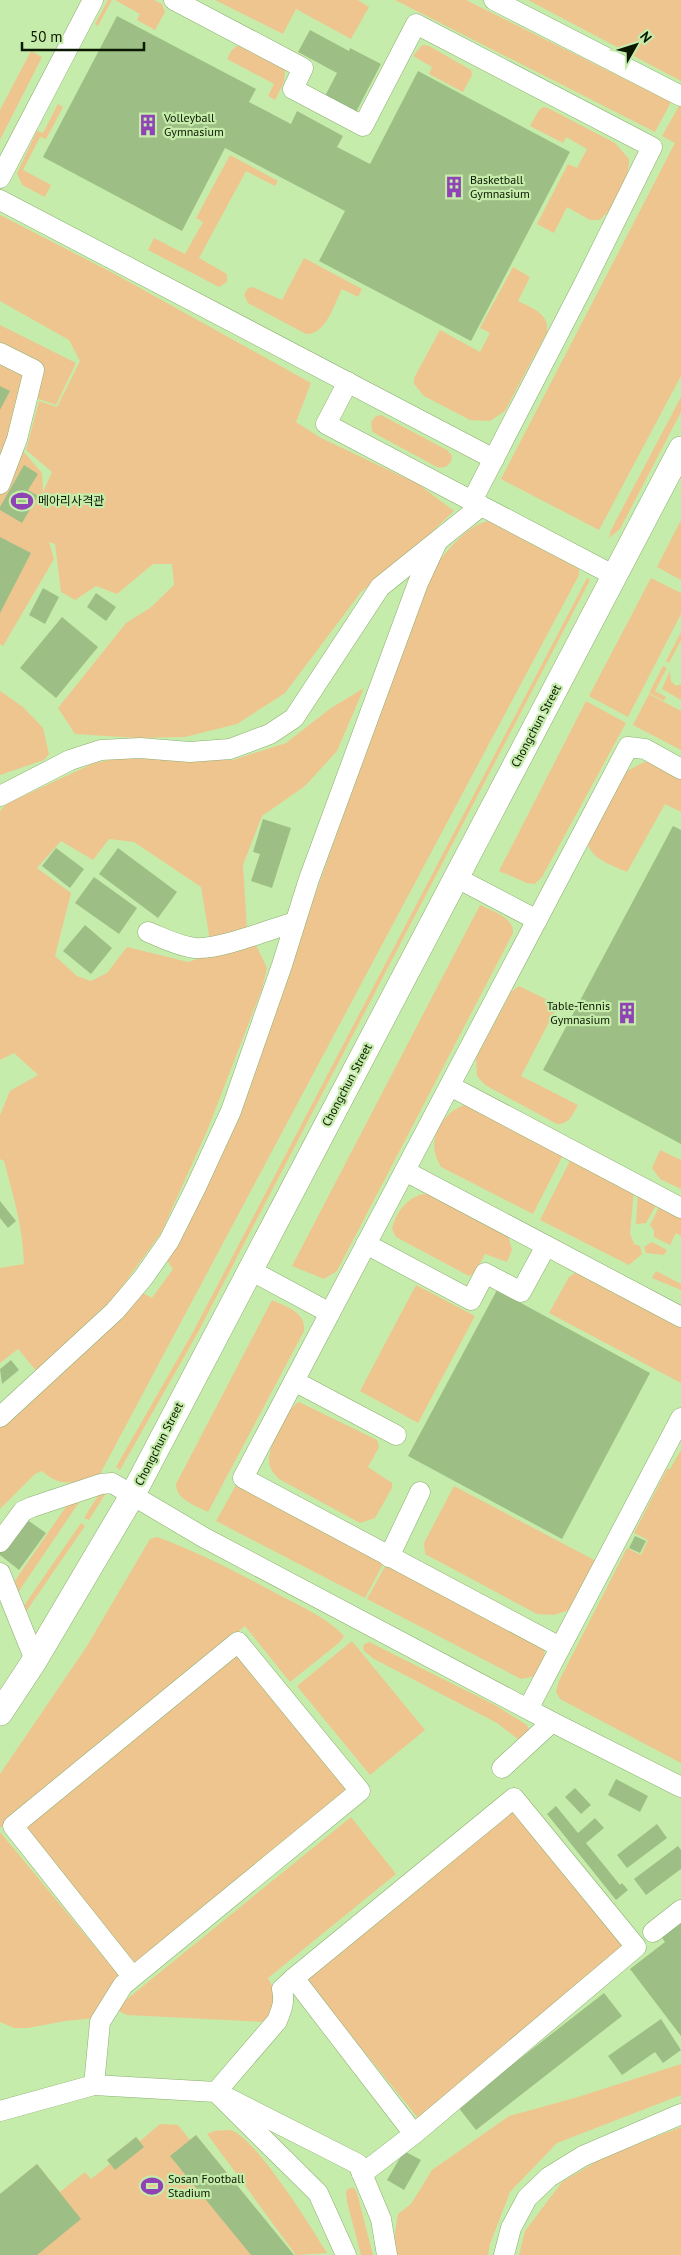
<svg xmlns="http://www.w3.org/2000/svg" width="681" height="2255" font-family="'PT Sans','Noto Sans KR',sans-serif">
<rect width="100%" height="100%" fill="#c6ecab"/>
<g fill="#efc58f">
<polygon points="108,0 112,0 98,26 95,24"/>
<polygon points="115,0 154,0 162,4 165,12 155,30 137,20 140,14"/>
<polygon points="215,0 358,0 369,7 351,39 296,9 283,34"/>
<polygon points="395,0 466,0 671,102 655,132"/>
<polygon points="528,0 681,0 681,81"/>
<polygon points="422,45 429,46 471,70 472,75 463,92 429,74 432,67 413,56"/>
<polygon points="237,46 243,46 285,69 284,82 275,100 268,96 274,84 227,59 231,51"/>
<polygon points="31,51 42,57 0,140 0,110"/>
<polygon points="58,104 63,107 46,139 40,137 23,170 51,185 45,197 22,185 17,173 37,131 43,133"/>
<polygon points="679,106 681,107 681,376 599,530 501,479 675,143 662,136"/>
<path d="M543,107L548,108L615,143L629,159C630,176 614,211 599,220H590L567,207L554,233L537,224L568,164L577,168L587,149L566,137L563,143L530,126L539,110Z"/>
<polygon points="230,155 278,181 275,186 246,171 199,258 227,274 227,282 219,287 148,250 154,238 185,254 203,222 196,218"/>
<polygon points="0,215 113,273 311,383 296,422 321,438 418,484 454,511 419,544 361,592 285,693 237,724 185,737 137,738 75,734 58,708 126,623 150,608 174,585 172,564 153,564 117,594 96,586 75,600 61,592 55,544 49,542 54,559 3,646 0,644 0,325 76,363 56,405 36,398 23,451 42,473 43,492 52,472 26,450 39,401 57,407 80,361 69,340 0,301"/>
<path d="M304,258L362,289L358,297L342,289C334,304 326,335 306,334L248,303L244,295L248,288L252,287L282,300Z"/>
<path d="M513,267L530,277L518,301C532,308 550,314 547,332L505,411L490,421L470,420L424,396L414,384V378L440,330L480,352L490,333L480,328Z"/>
<polygon points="681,397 681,412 620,529 609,538 611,530"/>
<path d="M381,415L447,450L452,456C451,465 446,469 437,467L376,434L372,431L371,422L376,416Z"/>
<polygon points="681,520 681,580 657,567"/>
<path d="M488,521L579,569V575L99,1476C75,1482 62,1489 42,1471L35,1474L0,1509V1427L143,1293L152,1298L173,1269L166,1259L267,1031L384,700L435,566C449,549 466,526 488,521Z"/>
<polygon points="587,578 590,580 197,1334 120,1470 116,1467 193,1332"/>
<polygon points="651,578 681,593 681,614 628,717 589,696"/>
<polygon points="681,632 681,640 669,663 666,661"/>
<polygon points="663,666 667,668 655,691 666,697 664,701 649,693"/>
<polygon points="670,671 671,681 676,686 681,684 681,700 662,689"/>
<path d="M364,688L337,751L305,786L262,816L243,865L247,930L210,941L201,887L134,842L109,839L93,860L61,841L37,868L71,893L55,956L77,976L91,981L107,973L127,947L188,962L223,951L256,945L267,968L262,989L207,1131L161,1233L108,1306L38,1373L18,1349L0,1363V1268L24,1264C23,1228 13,1195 4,1161L0,1159V1115L10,1091L38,1075L14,1053L0,1060V811L6,804L94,763L127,757L233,760L286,743L331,708Z"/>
<polygon points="0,691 23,707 43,728 49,754 44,760 0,775"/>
<polygon points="649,694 681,711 681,750 633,725"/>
<polygon points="586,701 626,723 542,877 535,884 527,883 499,871"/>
<path d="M644,762H653L681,777V812L665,804L627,872C614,866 590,859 588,843L627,771Z"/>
<path d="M480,905C492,911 514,917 513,933L337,1271L324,1279L292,1266Z"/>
<path d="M519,986L558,1005L521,1076L578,1105C572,1115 570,1124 557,1124L485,1085L477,1076L476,1058L511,992Z"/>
<path d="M464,1105L564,1153L533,1214L441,1167C425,1143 439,1115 464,1105Z"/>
<polygon points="660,1150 681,1160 681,1189 660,1179 652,1168"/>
<polygon points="572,1157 634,1189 630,1234 634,1244 640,1246 642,1254 629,1265 540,1220"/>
<polygon points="638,1191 658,1202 646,1223 636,1224"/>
<path d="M423,1194L432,1195L508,1235L512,1250L507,1262L485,1254L475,1273L469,1276L396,1237L392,1229C396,1212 407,1198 423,1194Z"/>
<polygon points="661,1203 681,1214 681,1236 676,1233 670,1245 654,1237 654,1230 650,1225"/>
<polygon points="652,1242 667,1250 664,1255 646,1253 644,1247"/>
<polygon points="578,1271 681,1324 681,1383 549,1313 569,1277"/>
<polygon points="656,1271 681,1284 681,1290 652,1278"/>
<polygon points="416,1285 475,1316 418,1423 360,1391"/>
<path d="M272,1300C287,1307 306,1312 304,1331L208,1512C195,1505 176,1500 176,1484Z"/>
<path d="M299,1402L377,1440L379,1447L368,1467L392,1483V1488L375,1518L360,1523L279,1479C274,1474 270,1469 269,1462C267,1449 288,1407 299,1402Z"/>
<polygon points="681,1450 681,1763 560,1699 556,1692 559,1681 627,1548 641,1555 648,1540 634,1533 667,1469 670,1469"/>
<polygon points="236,1485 384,1562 365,1598 216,1521"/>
<polygon points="454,1486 598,1562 573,1609 554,1615 537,1614 425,1554 424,1543"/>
<polygon points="103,1488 109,1488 89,1520 84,1518"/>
<polygon points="84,1495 15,1597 12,1585 72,1498"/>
<polygon points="81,1523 85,1526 23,1616 21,1610"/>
<path d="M157,1537C201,1553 242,1575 283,1597C304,1608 327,1618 344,1636L340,1642L290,1682L245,1626L0,1828V1774L87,1646L150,1539Z"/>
<polygon points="387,1563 544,1649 545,1661 535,1676 521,1679 367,1599"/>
<polygon points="352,1641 425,1730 370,1775 297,1686"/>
<polygon points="369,1642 495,1705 527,1725 531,1735 523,1743 497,1723 374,1659 364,1651 363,1645"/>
<polygon points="238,1651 349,1789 135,1963 23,1825"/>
<polygon points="514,1805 629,1948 418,2118 302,1975"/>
<polygon points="351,1817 396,1874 268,1978 278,1997 266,2022 127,2015 119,2011 121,2004"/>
<polygon points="0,1832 121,1978 96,2018 65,2021 28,2028 14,2028 0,2022"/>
<polygon points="681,2064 681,2095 557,2143 510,2192 490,2244 488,2255 396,2255 393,2246 398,2214 411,2204 432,2170 509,2116 578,2097"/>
<polygon points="160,2124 178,2125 190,2140 196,2135 294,2255 0,2255 0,2194 37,2164 60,2192 85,2172 91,2179 110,2164 107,2160 136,2137 140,2141"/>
<polygon points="681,2127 681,2255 519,2255 525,2231 562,2182 604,2157"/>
<path d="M214,2131C219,2131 228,2129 233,2131C259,2143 311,2227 327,2253L296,2255L207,2134Z"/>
<polygon points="350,2188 354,2188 357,2193 373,2255 361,2255 347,2202 346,2191"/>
</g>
<g fill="#9dbf85">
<polygon points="117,16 256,89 249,102 291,124 297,111 343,136 337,147 370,164 418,71 570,152 471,341 319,261 345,211 225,148 182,231 43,157"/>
<polygon points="310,30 349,51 350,48 381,64 356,112 325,96 337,73 298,52"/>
<polygon points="0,386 10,391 0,410"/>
<polygon points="24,465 38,474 28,490 38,496 22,523 0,510 0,507"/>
<polygon points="0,537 31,553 0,613"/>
<polygon points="43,588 59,597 45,624 29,615"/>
<polygon points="96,593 116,607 106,621 87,607"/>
<polygon points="62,617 98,647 56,698 20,668"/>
<polygon points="263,819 291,828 272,888 251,881 260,854 253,852"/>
<polygon points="673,826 681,830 681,1144 543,1070"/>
<polygon points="56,848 84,869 70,888 42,866"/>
<polygon points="118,848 177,892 158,918 99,874"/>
<polygon points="94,877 137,908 119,934 75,903"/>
<polygon points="85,925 112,948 91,974 63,951"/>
<polygon points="0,1201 16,1221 8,1228 0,1218"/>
<polygon points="497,1290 650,1373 562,1539 408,1456"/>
<polygon points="11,1360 19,1370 2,1384 0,1369"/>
<polygon points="23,1517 46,1533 19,1570 0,1555 0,1549"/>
<polygon points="635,1536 646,1541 640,1553 629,1548"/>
<polygon points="616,1779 648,1796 640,1812 608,1795"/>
<polygon points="575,1788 591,1805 581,1814 565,1797"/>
<polygon points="556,1806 578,1833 595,1818 604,1828 586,1843 620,1885 622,1883 628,1890 616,1900 547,1814"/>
<polygon points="657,1824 667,1838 627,1868 617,1855"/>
<polygon points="678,1846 681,1850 681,1869 646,1895 634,1879"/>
<polygon points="681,1919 681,2036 630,1969 665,1942 660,1935"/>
<polygon points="604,1993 622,2016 476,2130 458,2107"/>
<polygon points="661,2019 681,2050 663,2063 655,2052 622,2075 608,2056"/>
<polygon points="196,2135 294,2255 251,2255 170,2156"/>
<polygon points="136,2137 144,2147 115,2170 107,2160"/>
<polygon points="404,2151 421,2160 404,2190 387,2180"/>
<polygon points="37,2164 81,2219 37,2255 0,2255 0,2194"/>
</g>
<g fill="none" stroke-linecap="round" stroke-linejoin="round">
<g stroke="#8bae70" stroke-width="21">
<g id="minor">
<polyline points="174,0 303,68 293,89 363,126 416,24 652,147 585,282 472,501 615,576"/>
<polyline points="494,0 681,96"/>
<polyline points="0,178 93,0"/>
<polyline points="0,200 494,459"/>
<polyline points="0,353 34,370 17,439 0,484"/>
<polyline points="348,382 326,424 472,501"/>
<polyline points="0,796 70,760 101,750 140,748 190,752 230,749 270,734 294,718 380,587 481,506"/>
<polyline points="457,878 537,920"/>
<path d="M148,932C163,938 178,946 195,948C219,950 271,929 295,922"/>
<polyline points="450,1086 681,1208"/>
<polyline points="405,1171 681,1317"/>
<polyline points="366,1244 471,1300 485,1273 521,1292 546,1246"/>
<polyline points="250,1270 330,1313"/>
<polyline points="294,1381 396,1435"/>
<polyline points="0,1417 115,1311 143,1278 169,1241 196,1187 231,1111 282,965 309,879 418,583 437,542"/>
<polyline points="0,1542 23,1511 32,1507 101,1484 112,1483 203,1537 552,1722 681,1787"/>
<polyline points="389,1557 420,1492"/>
<polyline points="0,1573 35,1660"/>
<polyline points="560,1647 243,1478 628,747 645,749 681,769"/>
<polyline points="528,1709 681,1418"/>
<polyline points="502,1768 552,1722"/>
<polyline points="653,1932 681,1910"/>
<path d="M294,1978L282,1989C285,2001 282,2009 277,2021L216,2092L358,2164L381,2219L387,2255"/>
<polyline points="94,2085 100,2022 123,1985 360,1791 238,1642 13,1826 132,1976"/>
<polyline points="0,2111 94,2085 216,2092 318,2193 346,2255"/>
<polyline points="362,2174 414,2134 294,1978 514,1798 636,1947 414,2134"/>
<polyline points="504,2255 511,2228 527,2198 549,2177 583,2156 681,2114"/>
</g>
</g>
<g stroke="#8bae70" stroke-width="26">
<polyline id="major" points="0,1713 35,1660 132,1496 681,449"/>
</g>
<use href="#minor" stroke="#fff" stroke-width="20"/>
<use href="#major" stroke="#fff" stroke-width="25"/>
</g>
<defs>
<g id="building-bare" transform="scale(1.725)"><path d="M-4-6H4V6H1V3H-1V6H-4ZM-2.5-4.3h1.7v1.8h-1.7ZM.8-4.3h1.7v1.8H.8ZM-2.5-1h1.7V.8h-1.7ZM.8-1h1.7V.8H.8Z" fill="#8f43b4" stroke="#c6ecab" stroke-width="2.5" paint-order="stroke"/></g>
<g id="stadium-bare" transform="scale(1.725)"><path d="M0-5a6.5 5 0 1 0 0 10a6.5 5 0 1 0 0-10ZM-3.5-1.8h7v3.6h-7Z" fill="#8f43b4" stroke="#c6ecab" stroke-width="2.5" paint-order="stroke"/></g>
</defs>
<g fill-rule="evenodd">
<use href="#building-bare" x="148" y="125"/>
<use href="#building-bare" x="454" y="187"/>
<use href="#stadium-bare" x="22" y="501"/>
<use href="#building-bare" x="627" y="1013"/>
<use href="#stadium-bare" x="152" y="2186"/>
</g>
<g text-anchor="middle" stroke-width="4.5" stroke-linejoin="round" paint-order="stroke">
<g font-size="12" fill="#0b1802" stroke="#c6ecab" text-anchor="start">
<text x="164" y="122">Volleyball<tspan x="164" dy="14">Gymnasium</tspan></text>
<text x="470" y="184">Basketball<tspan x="470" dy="14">Gymnasium</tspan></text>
<text x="38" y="505">메아리사격관</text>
<text x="610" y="1010" text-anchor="end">Table-Tennis<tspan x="610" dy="14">Gymnasium</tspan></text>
<text x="168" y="2183">Sosan Football<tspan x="168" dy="14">Stadium</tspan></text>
</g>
<g font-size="12" fill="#0b1802" stroke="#c6ecab">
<text transform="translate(536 726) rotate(-62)" y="4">Chongchun Street</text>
<text transform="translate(347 1085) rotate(-62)" y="4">Chongchun Street</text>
<text transform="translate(159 1444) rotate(-63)" y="4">Chongchun Street</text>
</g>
</g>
<g transform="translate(636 45) rotate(51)" stroke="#c6ecab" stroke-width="4" paint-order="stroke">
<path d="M0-4L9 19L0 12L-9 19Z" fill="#0b1802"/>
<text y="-8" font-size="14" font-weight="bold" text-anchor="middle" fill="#0b1802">N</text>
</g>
<path d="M22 42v8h122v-8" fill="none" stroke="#0b1802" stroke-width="2.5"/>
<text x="30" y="42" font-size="15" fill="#0b1802" stroke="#c6ecab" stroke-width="4" paint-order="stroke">50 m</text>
</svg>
